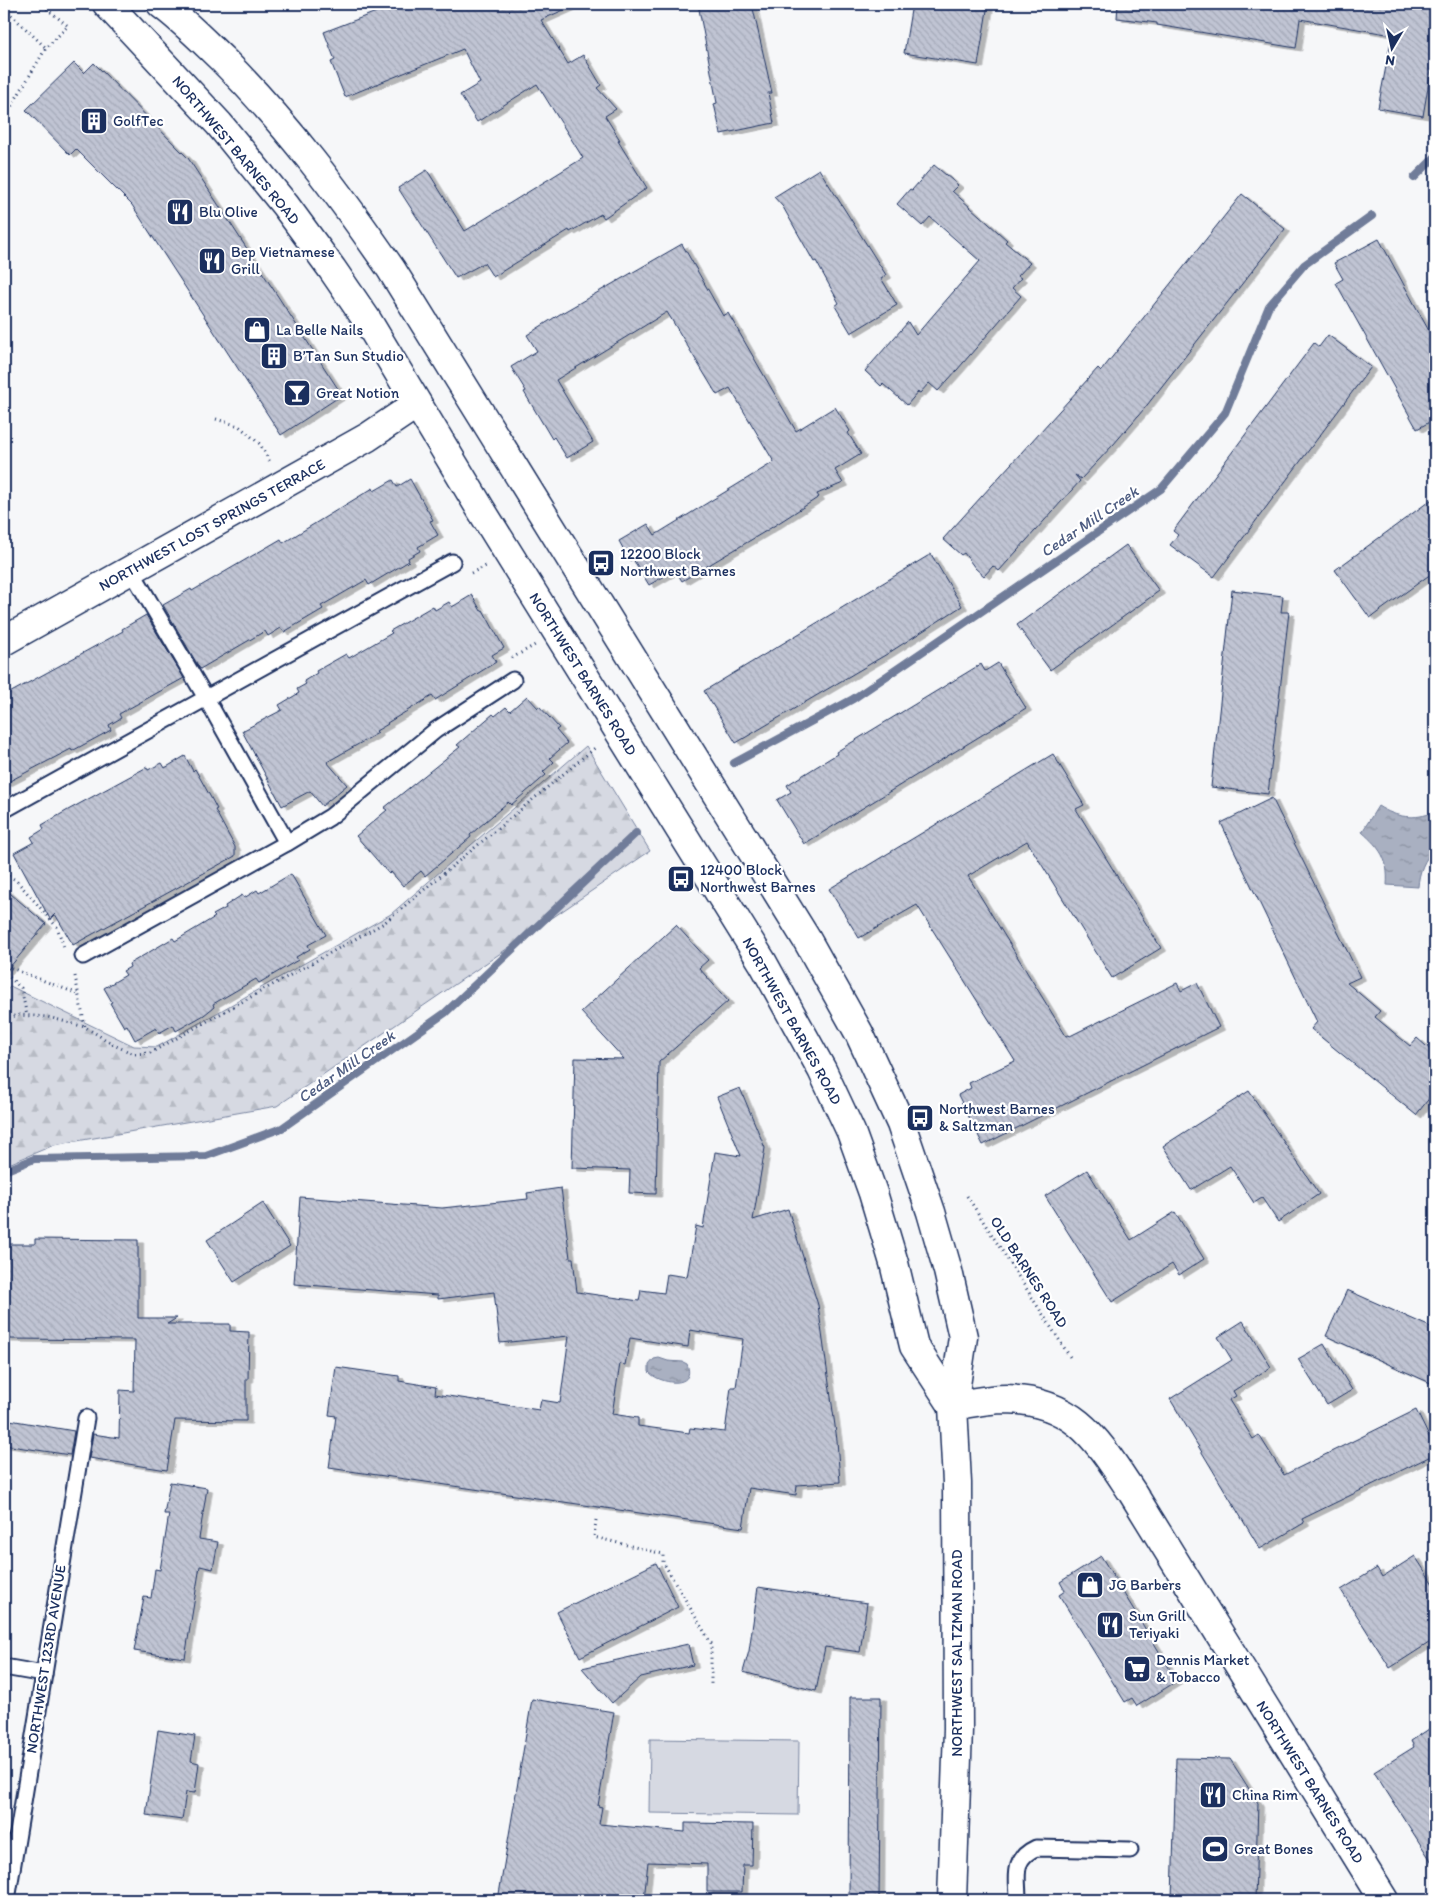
<svg xmlns="http://www.w3.org/2000/svg" width="1439" height="1904" font-family="Itim,sans-serif">
<defs>
<pattern id="forest-firs" width="22" height="20" patternUnits="userSpaceOnUse" patternTransform="scale(1.25)"><rect width="22" height="20" fill="#d6d9e2"/><path d="M5 1l3.5 6h-7zM16 11l3.5 6h-7z" fill="#b7bbc4"/></pattern>
<pattern id="water-ripples" width="26" height="14" patternUnits="userSpaceOnUse" patternTransform="scale(1.25)"><rect width="26" height="14" fill="#a9b0c1"/><path d="M2 4q2-2 4 0t4 0M15 11q2-2 4 0t4 0" fill="none" stroke="#8990a0"/></pattern>
<pattern id="building-back-hatch" width="6" height="6" patternUnits="userSpaceOnUse" patternTransform="scale(1.25)"><rect width="6" height="6" fill="#c0c4d3"/><path d="M-1 5l2 2M0 0l6 6M5-1l2 2" fill="none" stroke="#a4a9b8"/></pattern>
<filter id="shadow"><feDropShadow dx="5.5" dy="3" stdDeviation="0" flood-color="#0004"/></filter>
</defs>
<rect width="100%" height="100%" fill="#f6f7f9"/>
<filter id="ink" filterUnits="userSpaceOnUse"><feTurbulence type="fractalNoise" baseFrequency=".02" numOctaves="2"/><feDisplacementMap in="SourceGraphic" scale="10" xChannelSelector="R" yChannelSelector="G"/><feConvolveMatrix kernelMatrix="1 2 1 2 8 2 1 2 1" color-interpolation-filters="sRGB"/></filter>
<g filter="url(#ink)">
<polygon fill="url(#forest-firs)" stroke="#7884a0" points="586,746 650,851 277,1106 54,1145 4,1166 4,993 10,986 134,1046 157,1047 391,914"/>
<polygon fill="#d6d9e2" stroke="#7884a0" points="650,1739 799,1741 798,1815 649,1813"/>
<g fill="url(#water-ripples)" stroke="#707c99">
<path d="M1378,806C1397,818 1414,820 1435,812V849C1424,859 1419,872 1418,887L1387,885C1389,859 1380,848 1362,832Z"/>
<path d="M659,1358L668,1361L683,1362L687,1364C697,1390 659,1384 649,1372V1365L654,1359Z"/>
</g>
<g fill="none" stroke-linecap="round" stroke-linejoin="round">
<g stroke="#707c99" stroke-width="8">
<polyline points="1414,178 1435,157"/>
<polyline points="734,763 853,699 1161,489 1225,413 1269,306 1304,265 1372,216"/>
<polyline points="4,1171 34,1159 206,1156 282,1128 445,1013 636,833"/>
</g>
</g>
<g fill="url(#building-back-hatch)" stroke="#1b2f5e" fill-rule="evenodd" filter="url(#shadow)">
<polygon points="397,4 577,4 541,20 568,64 583,55 601,85 597,88 616,109 605,116 620,140 618,141 647,188 604,218 601,214 570,232 569,230 493,277 484,263 456,278 398,188 427,170 465,231 583,158 537,84 477,122 460,95 480,83 463,49 345,97 331,62 335,60 324,32"/>
<polygon points="698,4 752,4 772,93 768,93 774,123 721,134 714,104 717,103"/>
<polygon points="912,4 988,4 978,65 904,53"/>
<polygon points="1118,4 1435,4 1435,46 1423,116 1378,108 1392,35 1300,19 1296,48 1157,25 1157,23 1117,18"/>
<polygon points="74,63 84,73 94,63 188,158 342,395 281,435 132,205 76,149 70,155 26,110"/>
<polygon points="934,165 958,185 952,191 1007,240 1005,242 1030,263 1018,276 1021,278 1012,288 1021,296 957,370 938,391 929,383 920,393 918,392 907,405 883,384 881,386 865,371 908,322 916,335 980,261 930,217 922,226 897,204 910,189 912,190"/>
<polygon points="819,169 886,275 881,278 897,305 851,333 835,306 839,303 816,261 814,262 783,207 774,197"/>
<polygon points="1242,194 1285,229 1144,409 1113,445 1081,479 1075,475 1080,481 999,571 993,566 984,576 975,568 964,553 961,555 943,539 1098,368 1101,371"/>
<polygon points="1379,239 1435,342 1435,419 1417,429 1336,283 1343,279 1334,263"/>
<polygon points="682,244 723,316 728,313 796,431 835,407 850,431 848,433 861,454 835,470 843,483 817,494 819,497 766,531 682,581 675,570 649,585 633,559 630,561 619,541 648,524 655,535 774,462 730,388 717,395 667,312 556,380 593,442 567,458 554,437 552,439 524,392 526,391 511,367 537,351 527,335 560,314"/>
<polygon points="1328,335 1371,367 1214,577 1170,545 1178,535 1173,531 1314,343 1319,347"/>
<polygon points="410,479 433,520 430,521 438,535 418,547 420,551 408,558 409,561 369,585 366,580 321,606 323,609 284,632 281,628 268,636 265,631 200,669 163,605 191,589 192,591 281,539 283,543 373,488 374,491 393,480 397,487"/>
<polygon points="1435,497 1435,571 1370,618 1335,570"/>
<polygon points="1126,545 1159,591 1050,670 1017,625"/>
<polygon points="931,554 962,606 887,654 736,743 704,691"/>
<polygon points="1232,590 1283,596 1281,612 1289,612 1268,794 1211,787"/>
<polygon points="472,595 481,611 483,610 504,648 492,655 496,662 435,700 432,696 387,723 388,724 376,731 378,733 327,762 347,785 322,806 310,791 282,806 242,731 282,710 279,705 299,693 297,689 306,684 304,681 317,673 316,671 346,654 349,658 392,633 390,631 433,606 435,610 449,602 452,607"/>
<polygon points="146,615 184,678 119,714 121,718 109,725 111,730 72,751 71,749 4,784 4,696 123,631 122,629"/>
<polygon points="998,663 1026,708 804,844 777,800 791,792 787,785 837,754 836,752 981,664 985,671"/>
<polygon points="527,696 538,708 539,706 559,728 556,730 567,743 550,758 554,762 543,772 546,775 511,805 508,802 470,835 471,837 425,876 421,871 403,886 391,872 389,874 356,836 387,810 384,808 460,747 457,745 493,714 495,716 506,707 510,711"/>
<polygon points="1053,754 1084,805 1076,809 1161,948 1112,978 1027,841 968,876 1066,1036 1069,1035 1070,1036 1177,983 1181,991 1197,983 1219,1027 983,1145 958,1095 971,1088 969,1083 1015,1061 917,905 859,938 829,889"/>
<polygon points="185,756 193,771 195,769 210,796 217,809 215,810 235,847 235,856 73,945 55,914 50,919 14,853 34,842 31,837 44,829 42,825 68,810 147,767 148,770 162,763 165,768"/>
<polygon points="1272,798 1360,977 1347,983 1380,1011 1375,1017 1410,1046 1417,1038 1435,1054 1435,1091 1416,1115 1311,1029 1317,1022 1221,823"/>
<polygon points="291,874 326,935 308,945 310,949 296,957 298,960 259,983 256,979 213,1004 214,1007 204,1015 176,1031 173,1025 159,1033 156,1028 135,1040 127,1025 124,1027 110,1003 112,1002 104,988 126,975 123,971 130,967 129,964 173,938 175,941 215,917 213,915 226,908 225,906 242,895 244,898 257,890 259,893"/>
<polygon points="4,888 46,924 4,974"/>
<polygon points="676,925 708,960 699,968 728,1001 659,1062 656,1194 629,1193 630,1170 572,1168 575,1058 624,1059 581,1012"/>
<path d="M740,1088L765,1148L753,1220L788,1209L818,1305L837,1440L840,1482L797,1485L796,1495L749,1488L743,1528L329,1468L336,1416L329,1415L336,1367L399,1376V1381L436,1387L435,1394L539,1410L541,1400L560,1403L569,1336L500,1343L494,1292L438,1299V1295L294,1284L300,1197L442,1208L528,1199L527,1193L561,1188L570,1258H573L577,1292L639,1301L641,1290L664,1293L667,1274L687,1277L696,1226L703,1228L715,1152L741,1156L717,1097ZM690,1330L743,1339L736,1387H731L725,1432L690,1428L689,1433L638,1426V1418L612,1414L620,1364L625,1365L630,1338L688,1347Z"/>
<polygon points="1249,1091 1319,1194 1278,1222 1262,1198 1254,1203 1230,1166 1191,1190 1163,1146"/>
<polygon points="1087,1170 1131,1240 1175,1212 1204,1259 1179,1275 1172,1264 1112,1302 1045,1196"/>
<polygon points="263,1203 290,1246 234,1282 207,1240"/>
<polygon points="35,1239 138,1240 138,1318 177,1318 167,1324 230,1324 230,1331 249,1332 248,1379 246,1379 246,1421 175,1420 167,1470 89,1458 93,1434 119,1438 120,1390 134,1391 135,1340 6,1339 6,1297 4,1297 4,1244 35,1244"/>
<polygon points="1347,1290 1435,1329 1435,1385 1326,1336"/>
<polygon points="1243,1321 1271,1367 1233,1391 1236,1396 1229,1400 1253,1439 1259,1435 1284,1475 1416,1410 1435,1449 1435,1454 1302,1519 1304,1523 1260,1549 1170,1399 1232,1360 1218,1337"/>
<polygon points="1324,1344 1352,1390 1327,1405 1298,1359"/>
<polygon points="4,1419 74,1431 70,1455 4,1445"/>
<polygon points="170,1482 207,1488 199,1539 218,1542 213,1569 200,1566 185,1658 134,1651 144,1597 151,1598 155,1569 160,1570 169,1514 164,1514"/>
<polygon points="1101,1556 1177,1681 1137,1706 1132,1698 1125,1702 1059,1595 1065,1591 1060,1582"/>
<polygon points="1415,1556 1435,1587 1435,1639 1390,1668 1341,1590 1377,1568 1382,1577"/>
<polygon points="656,1563 678,1607 580,1657 557,1612"/>
<polygon points="758,1587 867,1603 860,1652 825,1647 816,1691 743,1672 749,1651"/>
<polygon points="688,1644 693,1665 641,1677 612,1703 582,1668"/>
<polygon points="850,1697 881,1697 879,1900 849,1900"/>
<polygon points="532,1699 614,1712 598,1806 602,1807 599,1824 685,1832 685,1823 753,1824 752,1865 743,1865 742,1892 707,1892 707,1864 648,1862 644,1900 498,1900"/>
<polygon points="1435,1725 1435,1867 1374,1772 1414,1747 1411,1741"/>
<polygon points="158,1730 195,1736 191,1761 199,1763 195,1793 186,1792 182,1820 146,1815"/>
<polygon points="1176,1758 1230,1759 1258,1803 1255,1900 1172,1900"/>
</g>
<g fill="none" stroke-linecap="round" stroke-linejoin="round">
<g stroke="#1b2f5e" stroke-width="19">
<g id="lane">
<polyline points="131,570 206,698 287,843"/>
<polyline points="4,810 452,562"/>
<polyline points="83,956 287,843 330,817 436,730 513,680"/>
<polyline points="4,1667 44,1674"/>
<polyline points="7,1900 86,1418"/>
<path d="M1018,1900C1018,1877 1011,1859 1036,1848L1130,1850"/>
</g>
</g>
<g stroke="#1b2f5e" stroke-width="31">
<polyline id="street" points="4,641 368,437 417,404"/>
</g>
<g stroke="#1b2f5e" stroke-width="31">
<g id="secondary">
<polyline points="107,4 219,124 285,205 332,269 367,320 480,508 763,963 822,1070 851,1132 873,1193 894,1263 914,1346 953,1406"/>
<path d="M161,4C184,21 203,41 223,60C287,124 340,195 391,269L807,940L859,1033L901,1124L931,1212L948,1271L963,1337L953,1406L957,1483L958,1729L952,1900"/>
<path d="M953,1406C970,1403 989,1399 1006,1399C1076,1401 1097,1440 1132,1492L1384,1900"/>
</g>
</g>
<g stroke="#1b2f5e" stroke-width="3" stroke-dasharray="1 4" stroke-linecap="butt">
<polyline points="4,8 46,48"/>
<polyline points="4,119 46,48 68,26 41,4"/>
<polyline points="216,419 239,426 260,444 270,462"/>
<polyline points="471,573 486,566"/>
<polyline points="512,658 535,645"/>
<polyline points="4,874 16,880 57,927 64,947"/>
<polyline points="11,968 78,994"/>
<polyline points="6,974 21,988 27,1016"/>
<polyline points="75,976 85,1027"/>
<polyline points="4,1019 18,1015 48,1017 85,1027 116,1046 134,1054 150,1053 384,923 596,747"/>
<polyline points="967,1196 1072,1360"/>
<polyline points="596,1520 594,1537 663,1554 663,1562 711,1643 711,1687"/>
</g>
<use href="#lane" stroke="#fff" stroke-width="15"/>
<use href="#street" stroke="#fff" stroke-width="28"/>
<use href="#secondary" stroke="#fff" stroke-width="28"/>
</g>
</g>
<defs>
<g id="building-square" transform="scale(1.4375)"><rect x="-9" y="-9" width="18" height="18" rx="4" fill="#1b2f5e" stroke="#fff"/><path d="M-4-6H4V6H1V3H-1V6H-4ZM-2.5-4.3h1.7v1.8h-1.7ZM.8-4.3h1.7v1.8H.8ZM-2.5-1h1.7V.8h-1.7ZM.8-1h1.7V.8H.8Z" fill="#fff"/></g>
<g id="restaurant-square" transform="scale(1.4375)"><rect x="-9" y="-9" width="18" height="18" rx="4" fill="#1b2f5e" stroke="#fff"/><path d="M-5-6h1v4h1v-4h1v4h1v-4h1v5L-1.5 .5V6h-2V.5L-5-1ZM5-6V6H3V1.5H1.5Q1.5-4 5-6Z" fill="#fff"/></g>
<g id="shop-square" transform="scale(1.4375)"><rect x="-9" y="-9" width="18" height="18" rx="4" fill="#1b2f5e" stroke="#fff"/><path d="M-5-2.5h2.3a2.7 3.5 0 0 1 5.4 0H5L5.5 6h-11ZM-1.5-2.5h3a1.5 2.3 0 0 0-3 0Z" fill="#fff"/></g>
<g id="bar-square" transform="scale(1.4375)"><rect x="-9" y="-9" width="18" height="18" rx="4" fill="#1b2f5e" stroke="#fff"/><path d="M-6-5H6L.8 .8V4.5H3.5V6h-7V4.5H-.8V.8Z" fill="#fff"/></g>
<g id="bus-square" transform="scale(1.4375)"><rect x="-9" y="-9" width="18" height="18" rx="4" fill="#1b2f5e" stroke="#fff"/><path d="M-5-6H5V4H4V6H2V4H-2V6H-4V4H-5ZM-3.5-4V0h7V-4ZM-3.5 1.2v1.5H-2V1.2ZM2 1.2v1.5H3.5V1.2Z" fill="#fff"/></g>
<g id="supermarket-square" transform="scale(1.4375)"><rect x="-9" y="-9" width="18" height="18" rx="4" fill="#1b2f5e" stroke="#fff"/><path d="M-6-5.5h2.5l.6 2H6L4.5 2H-2.5L-4.4-4H-6ZM-1.5 3.2a1.3 1.3 0 1 0 .1 0ZM3 3.2a1.3 1.3 0 1 0 .1 0Z" fill="#fff"/></g>
<g id="stadium-square" transform="scale(1.4375)"><rect x="-9" y="-9" width="18" height="18" rx="4" fill="#1b2f5e" stroke="#fff"/><path d="M0-5a6.5 5 0 1 0 0 10a6.5 5 0 1 0 0-10ZM-3.5-1.8h7v3.6h-7Z" fill="#fff"/></g>
</defs>
<g fill-rule="evenodd">
<use href="#building-square" x="94" y="121"/>
<use href="#restaurant-square" x="180" y="212"/>
<use href="#restaurant-square" x="212" y="261"/>
<use href="#shop-square" x="257" y="330"/>
<use href="#building-square" x="274" y="356"/>
<use href="#bar-square" x="297" y="393"/>
<use href="#bus-square" x="601" y="563"/>
<use href="#bus-square" x="681" y="879"/>
<use href="#bus-square" x="920" y="1118"/>
<use href="#shop-square" x="1090" y="1585"/>
<use href="#restaurant-square" x="1110" y="1625"/>
<use href="#supermarket-square" x="1137" y="1669"/>
<use href="#restaurant-square" x="1213" y="1795"/>
<use href="#stadium-square" x="1215" y="1849"/>
</g>
<g text-anchor="middle" stroke-width="4.5" stroke-linejoin="round" paint-order="stroke">
<g font-size="15" fill="#1b2f5e" stroke="#fff" text-anchor="start">
<text x="113" y="126">GolfTec</text>
<text x="199" y="217">Blu Olive</text>
<text x="231" y="257">Bep Vietnamese<tspan x="231" dy="17">Grill</tspan></text>
<text x="276" y="335">La Belle Nails</text>
<text x="293" y="361">B’Tan Sun Studio</text>
<text x="316" y="398">Great Notion</text>
<text x="620" y="559">12200 Block<tspan x="620" dy="17">Northwest Barnes</tspan></text>
<text x="700" y="875">12400 Block<tspan x="700" dy="17">Northwest Barnes</tspan></text>
<text x="939" y="1114">Northwest Barnes<tspan x="939" dy="17">&amp; Saltzman</tspan></text>
<text x="1109" y="1590">JG Barbers</text>
<text x="1129" y="1621">Sun Grill<tspan x="1129" dy="17">Teriyaki</tspan></text>
<text x="1156" y="1665">Dennis Market<tspan x="1156" dy="17">&amp; Tobacco</tspan></text>
<text x="1232" y="1800">China Rim</text>
<text x="1234" y="1854">Great Bones</text>
</g>
<g font-size="15" fill="#1b2f5e" stroke="#fff">
<text transform="translate(236 150) rotate(50)" y="5">NORTHWEST BARNES ROAD</text>
<text transform="translate(212 525) rotate(-29)" y="5">NORTHWEST LOST SPRINGS TERRACE</text>
<text transform="translate(583 674) rotate(58)" y="5">NORTHWEST BARNES ROAD</text>
<text transform="translate(792 1021) rotate(61)" y="5">NORTHWEST BARNES ROAD</text>
<text transform="translate(1029 1272) rotate(57)" y="5">OLD BARNES ROAD</text>
<text transform="translate(957 1653) rotate(-90)" y="5">NORTHWEST SALTZMAN ROAD</text>
<text transform="translate(46 1659) rotate(-81)" y="5">NORTHWEST 123RD AVENUE</text>
<text transform="translate(1310 1782) rotate(58)" y="5">NORTHWEST BARNES ROAD</text>
</g>
<g font-size="16" font-style="italic" fill="#4d5c81" stroke="#fff">
<text transform="translate(1089 521) rotate(-34)" y="6">Cedar Mill Creek</text>
<text transform="translate(346 1066) rotate(-35)" y="6">Cedar Mill Creek</text>
</g>
</g>
<rect width="1439" height="1904" fill="none" stroke="#fff" stroke-width="20"/>
<rect x="10" y="10" width="1419" height="1884" fill="none" stroke="#1b2f5e" stroke-width="2" filter="url(#ink)"/>
<g transform="translate(1392 48) rotate(189)" stroke="#ffffff" stroke-width="4" paint-order="stroke">
<path d="M0-4L9 19L0 12L-9 19Z" fill="#1b2f5e"/>
<text y="-8" font-size="14" font-weight="bold" text-anchor="middle" fill="#1b2f5e">N</text>
</g>
</svg>
